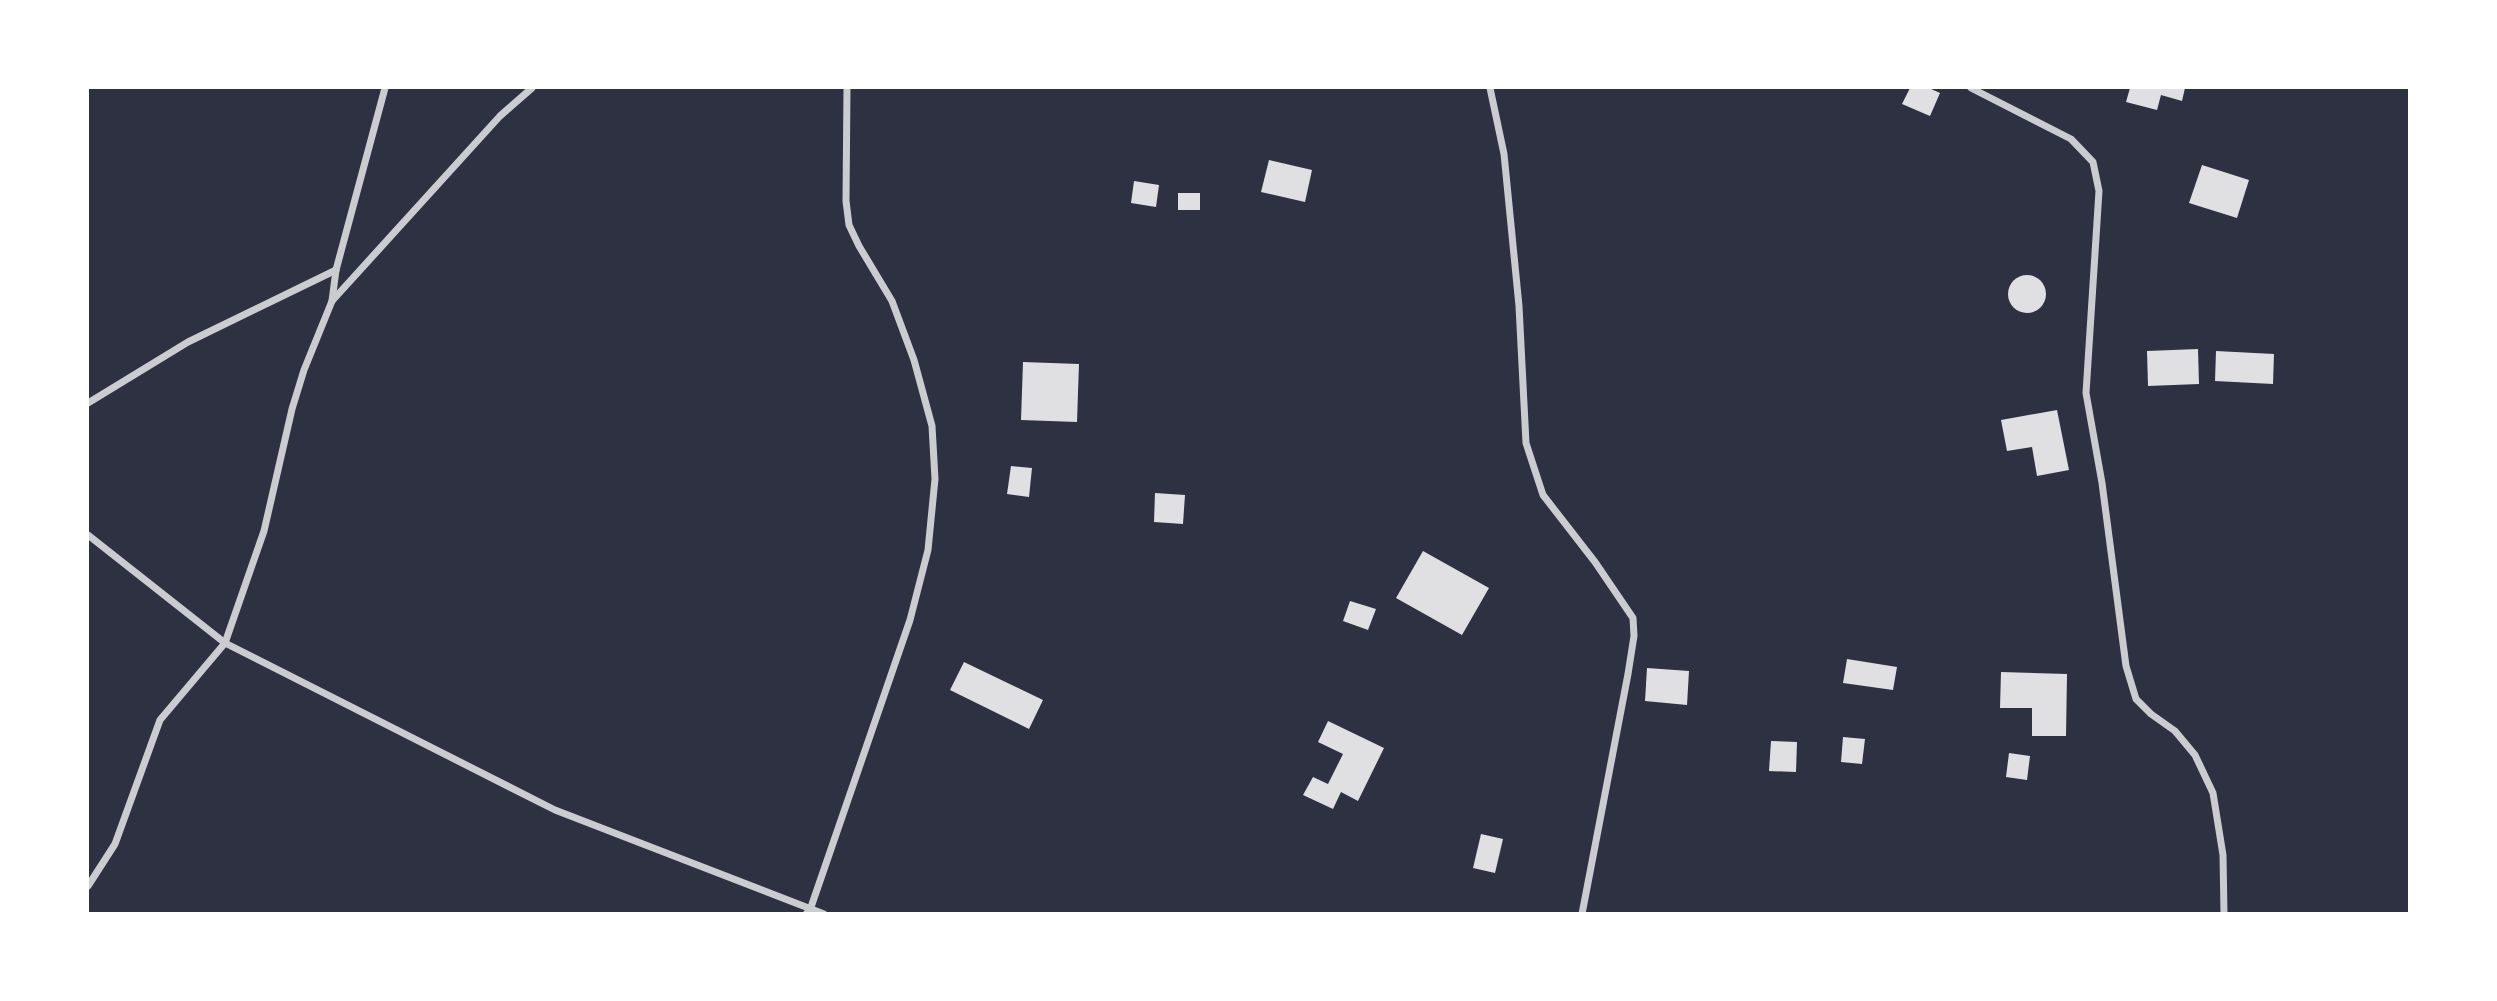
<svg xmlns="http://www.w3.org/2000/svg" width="2497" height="1001" font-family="'Work Sans',sans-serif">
<rect width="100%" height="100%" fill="#2d3142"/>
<g fill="#e0e0e3">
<polygon points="1910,88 1929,88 1940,93 1930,116 1902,104"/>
<polygon points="2130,88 2185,88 2182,101 2161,95 2157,110 2126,102"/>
<polygon points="1269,160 1312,170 1305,202 1261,192"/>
<polygon points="2202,165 2249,180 2237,218 2189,203"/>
<polygon points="1134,181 1159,185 1156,207 1131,203"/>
<rect x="1178" y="193" width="22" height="17"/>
<circle cx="2027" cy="294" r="19"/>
<polygon points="2198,349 2199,384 2148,386 2147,351"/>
<polygon points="2216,351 2274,354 2273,384 2215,381"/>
<polygon points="1023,362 1079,364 1077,422 1021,420"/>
<polygon points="2057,410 2069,470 2037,476 2032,447 2007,451 2001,420"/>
<polygon points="1011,466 1032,468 1029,497 1007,494"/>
<polygon points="1155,493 1185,495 1183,524 1154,522"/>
<polygon points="1423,551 1489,588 1462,635 1396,598"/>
<polygon points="1350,601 1376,609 1368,630 1343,621"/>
<polygon points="1847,659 1897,667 1893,690 1843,683"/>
<polygon points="964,662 1043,700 1029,729 950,690"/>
<polygon points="1647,668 1689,671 1687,705 1645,701"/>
<polygon points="2001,672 2067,674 2066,736 2032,736 2032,708 2000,708"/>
<polygon points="1328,721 1384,748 1358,801 1341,792 1333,809 1303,795 1313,777 1328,784 1343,754 1318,742"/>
<polygon points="1843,737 1865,739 1862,764 1841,762"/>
<polygon points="1771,741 1797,742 1796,772 1769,771"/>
<polygon points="2009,753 2030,756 2027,780 2006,777"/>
<polygon points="1481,834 1503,839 1495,873 1473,868"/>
</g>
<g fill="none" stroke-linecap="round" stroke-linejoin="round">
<g stroke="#caccd0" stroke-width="7">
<polyline points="1490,88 1504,154 1519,306 1526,443 1543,495 1595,562 1633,618 1634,636 1628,674 1582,914"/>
<polyline points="1971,88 2071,139 2093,162 2099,191 2086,393 2102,483 2126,666 2136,699 2151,714 2175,731 2195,755 2213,793 2223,855 2224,914"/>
<polyline points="332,301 336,270 385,88"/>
<polyline points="88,403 188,342 336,270"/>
<polyline points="88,535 225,643 555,810 824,914"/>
<polyline points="88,886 115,844 160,720 225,643 264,531 292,409 304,370 332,301 500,116 532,88"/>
<polyline points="806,914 810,910 910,620 928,550 935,479 932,426 914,360 892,301 859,246 849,225 846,201 847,88"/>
</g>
</g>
<rect width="2497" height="1001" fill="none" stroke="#ffffff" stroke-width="178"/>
</svg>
